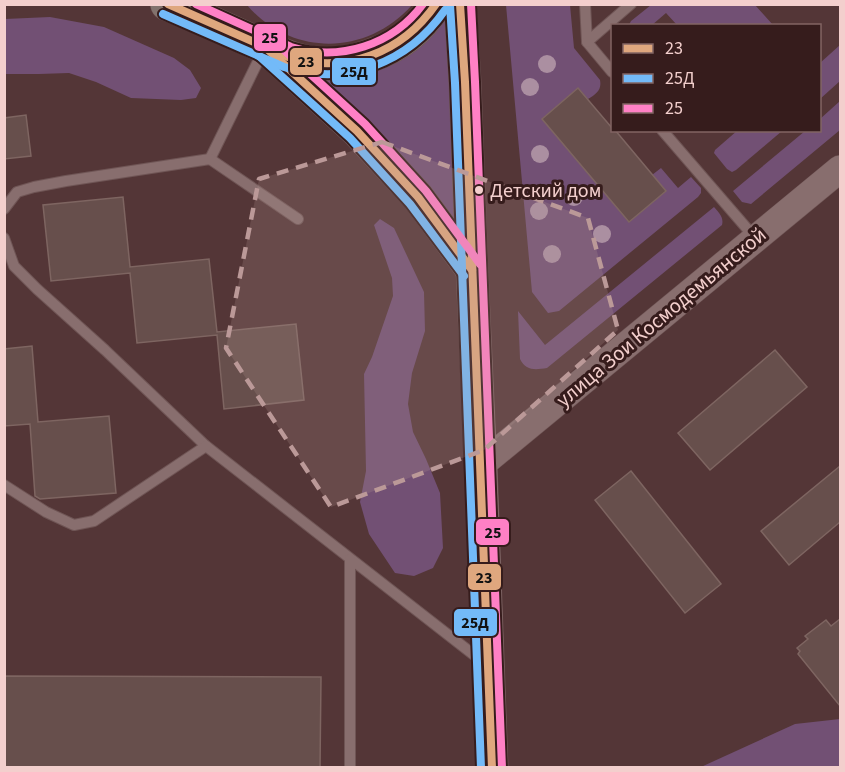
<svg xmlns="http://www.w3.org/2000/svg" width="845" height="772" font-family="'Source Sans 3',sans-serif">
<rect width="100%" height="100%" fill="#543637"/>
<g fill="#725074">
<path d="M247,5H412C367,56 291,57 247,5Z"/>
<polygon points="445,5 461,236 304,71"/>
<path d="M506,5H570L574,48L600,80C602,90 596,94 588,99L578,88L542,119L629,221L666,191L652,175L661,168L678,188L691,177L701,188V193L698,197L559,311L548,313L532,292Z"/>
<polygon points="651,5 755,5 773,25 677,25 666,13 652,25 629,25 631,21"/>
<polygon points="50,17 104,27 174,58 190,70 201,88 196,98 181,100 131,98 96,82 69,73 39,74 5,74 5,19"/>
<polygon points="840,45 840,81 820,99 820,63"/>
<polygon points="840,101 840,130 751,204 742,202 733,191 805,131 820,130 820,119"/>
<polygon points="738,130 782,130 782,131 736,170 732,172 727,169 714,153 715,150"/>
<path d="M714,207C719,213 724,217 722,225L547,368C535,370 526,371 520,359L518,311L545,345Z"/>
<polygon points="380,219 394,228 424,292 425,331 412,373 408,404 413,432 426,459 440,493 443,548 433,568 414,576 395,573 369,534 360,502 366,471 364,374 372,357 393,296 392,278 374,225"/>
<polygon points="840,719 840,767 701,767 795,724"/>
</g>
<g fill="#674f4c" stroke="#7e6561" stroke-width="1.5">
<polygon points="578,88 612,128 612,130 615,130 666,191 629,222 542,119"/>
<polygon points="26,115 31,156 4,159 4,118"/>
<polygon points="123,197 130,267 209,259 217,332 296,324 304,400 224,409 217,335 137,343 130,273 51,281 43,205"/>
<polygon points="32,346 38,422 109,416 116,493 40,499 35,496 30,424 4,426 4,349"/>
<polygon points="775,350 807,387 710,470 678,433"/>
<polygon points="840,466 840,522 789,565 761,531"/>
<polygon points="631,471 721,584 685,613 595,500"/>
<polygon points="840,619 840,706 798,654 800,651 797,648 808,639 805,636 826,620 831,626"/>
<polygon points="4,676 321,677 320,768 4,768"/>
</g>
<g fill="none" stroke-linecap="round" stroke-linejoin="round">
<g stroke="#6f5555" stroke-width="12">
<g id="service">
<polyline points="585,4 587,42 612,72"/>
<polyline points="587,42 631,4"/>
<polyline points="662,130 756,239"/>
<polyline points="210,159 264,49"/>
<polyline points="4,209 17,192 34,187 66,181 210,159 298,219"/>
<polyline points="4,238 14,266 37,289 105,350 206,446 483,662"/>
<polyline points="4,485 46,512 74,525 94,521 206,446"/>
<polyline points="350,768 350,559"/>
</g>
</g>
<g stroke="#6f5555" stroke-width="28">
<polyline id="tertiary" points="481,465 840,169"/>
</g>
<g stroke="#6f5555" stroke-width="33">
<g id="secondary">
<polyline points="460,4 465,82 472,270 481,465 492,768"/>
<polyline points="267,49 357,131 418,197 472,270"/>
</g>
</g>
<g stroke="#6f5555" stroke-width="34">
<path id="primary" d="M167,4C194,14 221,27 248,39C269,49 290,60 313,63C332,66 353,62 372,55C399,46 421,28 436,4"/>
</g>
<use href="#service" stroke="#886e6e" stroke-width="10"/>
<use href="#tertiary" stroke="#886e6e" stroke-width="27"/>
<use href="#secondary" stroke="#886e6e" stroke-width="32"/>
<use href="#primary" stroke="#82726d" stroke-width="33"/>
<g stroke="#361c1c" stroke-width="12">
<g id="bus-1">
<path d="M168,4L288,57C345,75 402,53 436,4"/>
<polyline points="460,4 465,82 492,768"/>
<polyline points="265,47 357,131 418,197 472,270"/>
</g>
</g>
<g stroke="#361c1c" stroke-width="12">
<g id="bus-2">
<polyline points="450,5 455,83 481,768"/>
<path d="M163,14L284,67C346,87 408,63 445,10"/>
<polyline points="258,55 350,138 410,204 464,276"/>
</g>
</g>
<g stroke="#361c1c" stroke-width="12">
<g id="bus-3">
<path d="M196,4L291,47C340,62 393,45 423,4"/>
<polyline points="471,4 475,82 502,768"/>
<polyline points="272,39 365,124 426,191 480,264"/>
</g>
</g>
<use href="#bus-1" stroke="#dfa77e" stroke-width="8"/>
<use href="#bus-2" stroke="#73baf8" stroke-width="8"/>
<use href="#bus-3" stroke="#ff80c5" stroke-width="8"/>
</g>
<g fill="#ab8fa1">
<circle cx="547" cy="64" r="9"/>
<circle cx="530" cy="87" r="9"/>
<circle cx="540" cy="154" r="9"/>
<circle cx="574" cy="197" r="9"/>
<circle cx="539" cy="211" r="9"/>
<circle cx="602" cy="234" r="9"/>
<circle cx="552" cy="254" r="9"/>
</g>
<path fill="#bb9998" fill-opacity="0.2" stroke="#bb9998" stroke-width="4.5" stroke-dasharray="12 8" stroke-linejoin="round" d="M382,142L588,218L618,330L484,450L331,507L226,348L259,179Z"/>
<circle fill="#f3cfcd" stroke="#361c1c" stroke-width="2" cx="479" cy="190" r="5"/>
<g text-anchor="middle" stroke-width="6" stroke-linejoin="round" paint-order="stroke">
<g font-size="20" fill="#f3cfcd" stroke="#361c1c" text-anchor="start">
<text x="490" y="197">Детский дом</text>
</g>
<g font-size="21" fill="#f3cfcd" stroke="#361c1c">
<text transform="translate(661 317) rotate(-40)" y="7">улица Зои Космодемьянской</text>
</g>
</g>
<g stroke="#361c1c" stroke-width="2">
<rect x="253" y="23" width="34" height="29" rx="6" fill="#ff80c5"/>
<rect x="289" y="47" width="34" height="29" rx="6" fill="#dfa77e"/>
<rect x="331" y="57" width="46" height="29" rx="6" fill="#73baf8"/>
<rect x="475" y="518" width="35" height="28" rx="6" fill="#ff80c5"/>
<rect x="467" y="563" width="35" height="28" rx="6" fill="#dfa77e"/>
<rect x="453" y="608" width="45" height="29" rx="6" fill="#73baf8"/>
</g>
<g font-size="16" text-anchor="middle" font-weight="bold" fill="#111">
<text x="270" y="43">25</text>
<text x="306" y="67">23</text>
<text x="354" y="77">25Д</text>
<text x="493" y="538">25</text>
<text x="484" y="583">23</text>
<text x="475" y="628">25Д</text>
</g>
<rect width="845" height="772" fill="none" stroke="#f3cfcd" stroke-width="12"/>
<rect x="611" y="24" width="210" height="108" fill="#361c1c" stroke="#826463" stroke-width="1.5"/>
<rect x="623" y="44" width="30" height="9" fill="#dfa77e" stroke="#826463" stroke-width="1.5"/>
<text x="665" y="54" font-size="18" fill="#f3cfcd">23</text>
<rect x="623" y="74" width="30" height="9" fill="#73baf8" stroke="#826463" stroke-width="1.5"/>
<text x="665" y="84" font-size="18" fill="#f3cfcd">25Д</text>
<rect x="623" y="104" width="30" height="9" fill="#ff80c5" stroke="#826463" stroke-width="1.5"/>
<text x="665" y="114" font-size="18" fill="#f3cfcd">25</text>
</svg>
